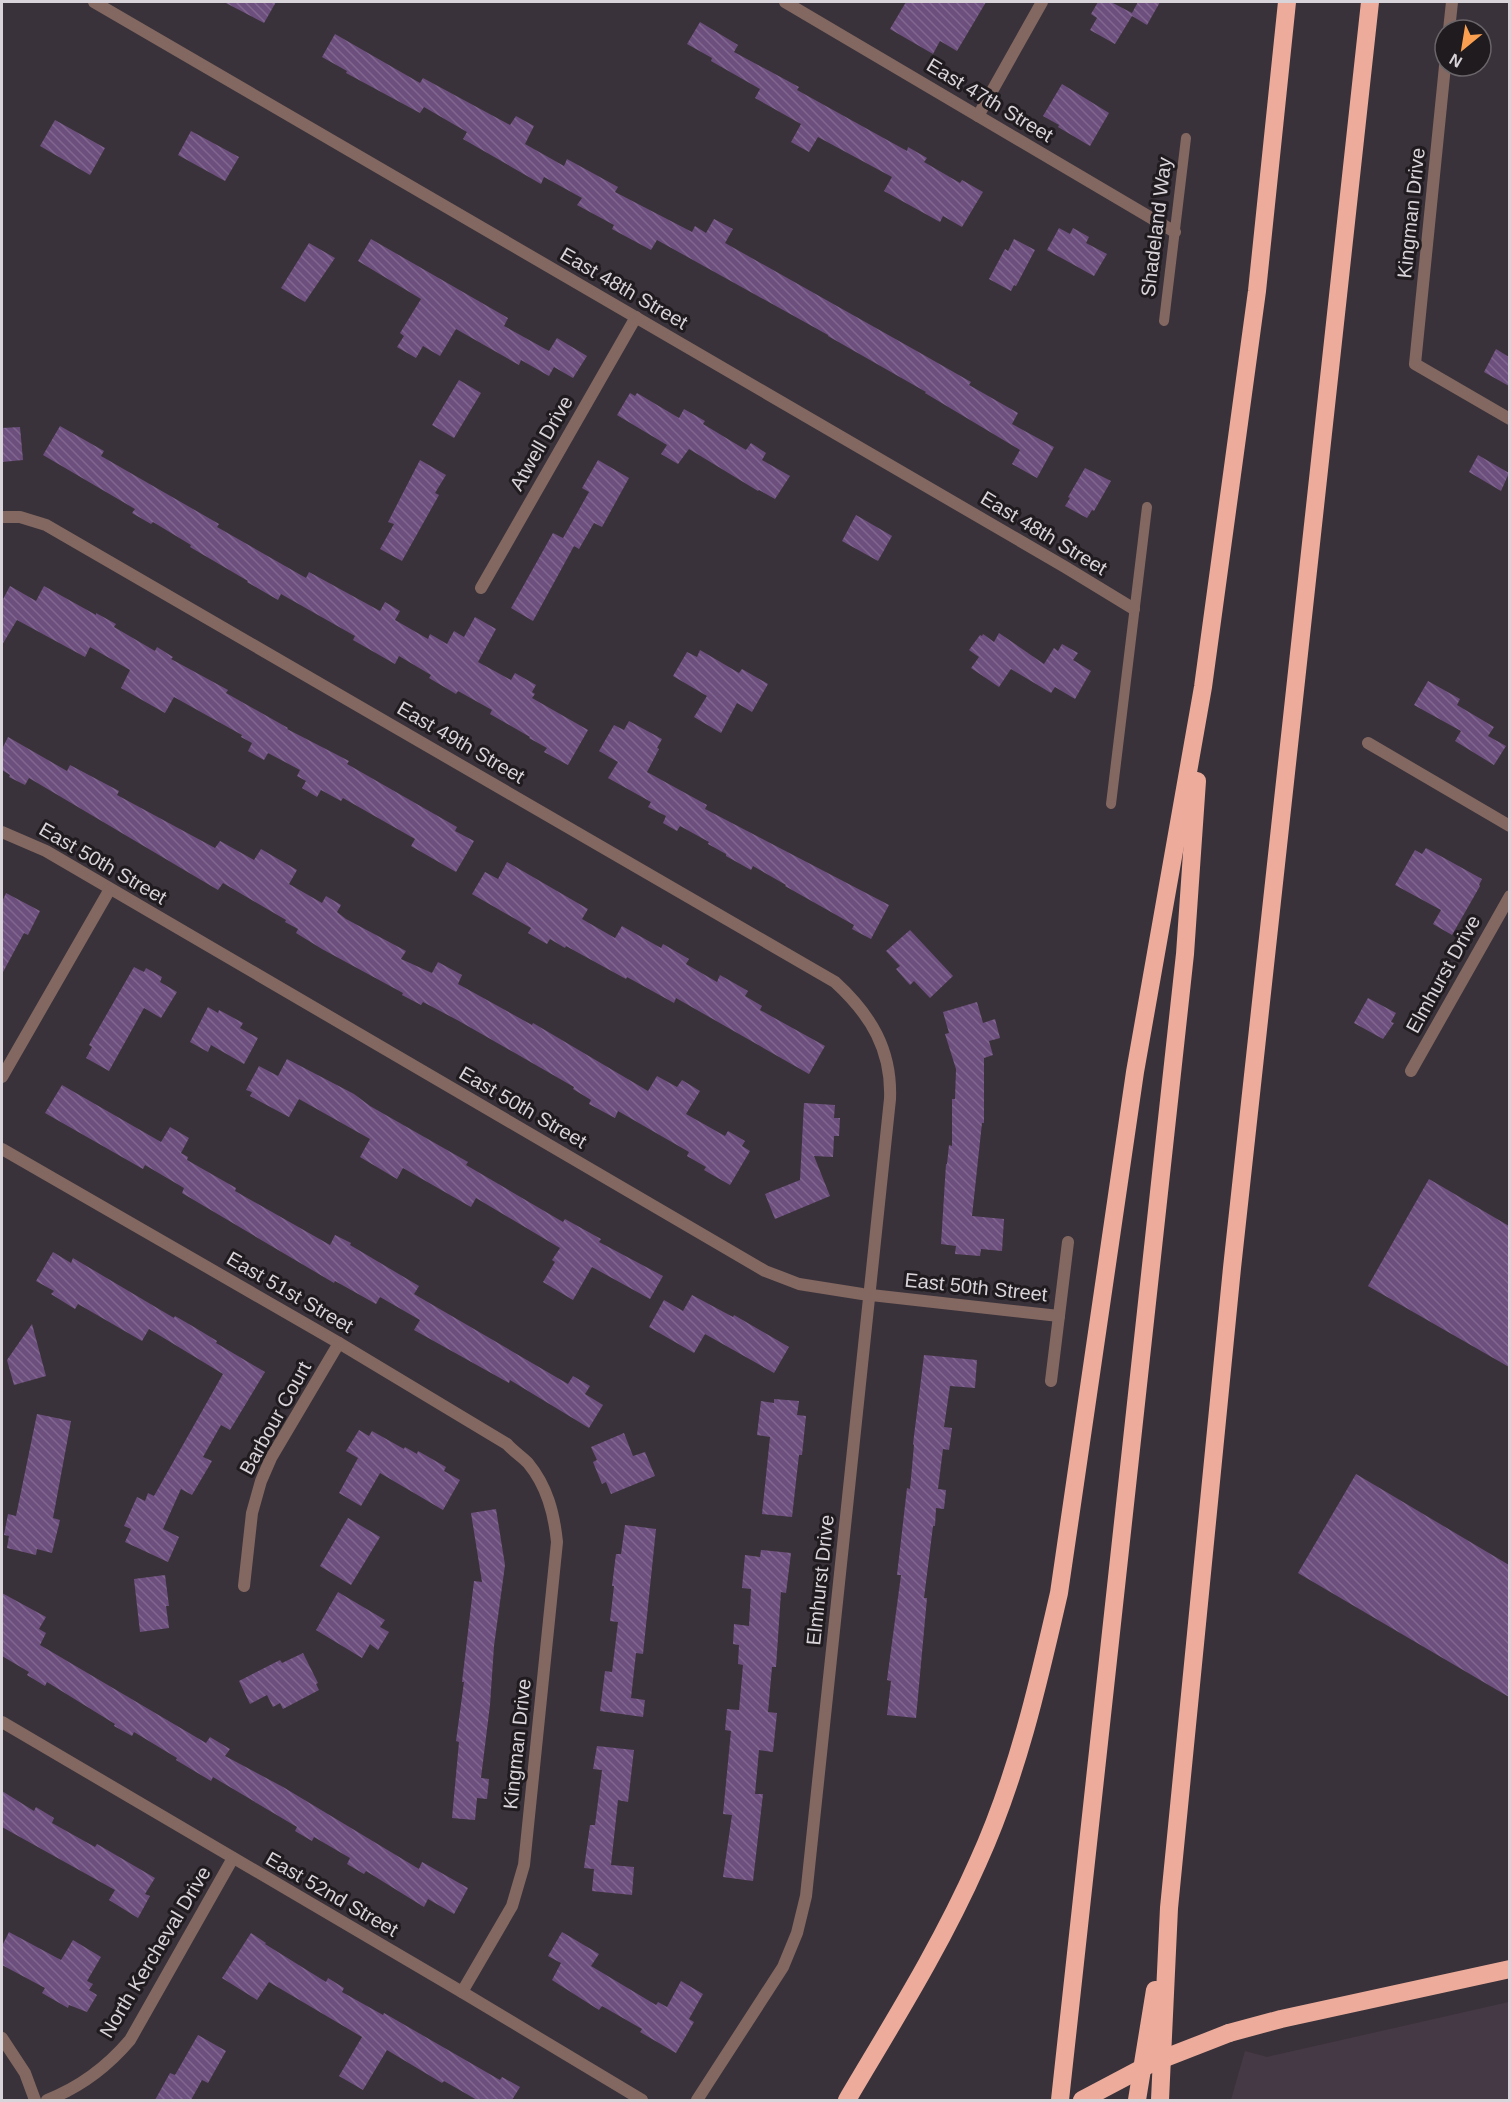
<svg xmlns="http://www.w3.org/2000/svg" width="1511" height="2102" font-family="Helvetica,sans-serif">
<defs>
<pattern id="building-back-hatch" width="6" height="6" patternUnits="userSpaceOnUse" patternTransform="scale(1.5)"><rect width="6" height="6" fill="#6d4f7e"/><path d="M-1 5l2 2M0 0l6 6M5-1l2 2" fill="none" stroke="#816790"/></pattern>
</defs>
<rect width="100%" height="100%" fill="#3a323a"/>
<polygon fill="#463946" points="1509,2002 1509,2100 1231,2100 1245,2051 1267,2057"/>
<g fill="url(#building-back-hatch)">
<polygon points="224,2 276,2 264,23"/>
<polygon points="906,2 986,2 957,51 940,41 933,54 890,29"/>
<polygon points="1098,2 1111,2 1132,13 1138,2 1160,2 1147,25 1132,16 1115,44 1090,30 1097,18 1091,14"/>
<polygon points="700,22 738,45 734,52 799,87 797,90 907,151 908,147 927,158 924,162 960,183 962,180 983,192 962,227 943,216 940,222 884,191 892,177 818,137 809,152 791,142 801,124 755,98 760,89 711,61 712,58 687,44"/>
<polygon points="335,34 420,83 423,78 510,125 516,116 534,126 525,144 564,166 567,159 618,187 615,192 692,232 695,226 706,233 714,219 733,229 725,243 922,354 971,382 969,385 1018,413 1012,424 1054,447 1037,478 1012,464 1020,450 925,393 926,392 828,336 828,335 657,240 651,250 612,229 614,225 577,205 582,198 544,177 541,184 463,139 467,132 424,107 420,113 346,73 347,71 322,57"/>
<polygon points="1062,84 1109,113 1090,146 1058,127 1059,125 1043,116"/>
<polygon points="55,120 105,148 90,175 40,146"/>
<polygon points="191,131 239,157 225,181 178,155"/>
<polygon points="1059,228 1070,234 1073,228 1089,237 1086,243 1107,254 1094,276 1047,250"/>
<polygon points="371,239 508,318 504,326 549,351 557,338 587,356 573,378 554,367 549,376 521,360 519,365 456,329 440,356 423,346 416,358 397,347 404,336 400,333 421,299 358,261"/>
<polygon points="1014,239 1035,250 1016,286 1014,285 1011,291 989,279 1005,249 1008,251"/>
<polygon points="309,243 335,258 305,302 281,288"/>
<polygon points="1496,349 1509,357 1509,386 1484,372"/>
<polygon points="459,380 481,393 454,438 432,425"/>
<polygon points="630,393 635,396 637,393 679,418 684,409 705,421 703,424 746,450 751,443 766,453 762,460 790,476 775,499 759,490 758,491 689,449 678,464 661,454 667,445 617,415"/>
<polygon points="60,426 104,451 101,456 219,524 217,527 306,578 309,572 380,611 385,602 400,611 395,620 428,639 430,634 447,644 454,631 464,637 475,617 496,629 478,662 511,680 515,673 536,685 532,692 535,694 532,698 588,730 568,765 544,752 547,748 529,738 530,737 490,714 492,710 458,691 456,694 429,678 431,675 399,656 395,664 353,640 355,636 281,594 278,600 247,582 248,581 190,547 191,545 153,522 151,524 132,513 135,509 43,455"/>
<polygon points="20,427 23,460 2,462 2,428"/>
<polygon points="1478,455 1509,473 1501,491 1469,472"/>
<polygon points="420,460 446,475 435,493 439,495 402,561 380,549 394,524 388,522"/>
<polygon points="598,460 629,478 602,527 594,523 579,549 574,546 533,621 511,608 553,533 563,538 589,492 582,488"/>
<polygon points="1085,468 1111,481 1094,511 1092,510 1087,518 1065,506 1070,498 1068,497"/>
<polygon points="856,515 892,536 878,561 842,541"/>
<polygon points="10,586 36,601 44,586 96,615 96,613 116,624 114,627 155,651 157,647 173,657 171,659 228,690 226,693 288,728 287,729 349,761 347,764 457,827 455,831 474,841 456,872 411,846 415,839 343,798 341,801 321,790 317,797 302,788 306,781 297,776 300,770 268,753 264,760 248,751 252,743 241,737 242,735 174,697 165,713 121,688 130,670 90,647 85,657 17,620 2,645 2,601"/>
<polygon points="999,633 1044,664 1054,648 1058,651 1062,644 1078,653 1073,660 1091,671 1075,699 1055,687 1051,693 1011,669 999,687 971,668 979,657 969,650 980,635 982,636 983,634 994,642"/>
<polygon points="700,650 739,673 742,669 768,684 752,712 737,703 721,733 694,717 707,696 673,676 687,652 697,657"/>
<polygon points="1428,681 1460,699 1457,705 1494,727 1488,736 1506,746 1494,765 1455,741 1461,731 1414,705"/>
<polygon points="629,721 662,739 657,748 659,749 647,772 707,805 705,809 889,905 871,939 852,929 854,925 785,886 786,885 753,866 751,870 726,856 726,854 708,844 709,842 680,826 677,831 663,823 666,816 648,807 651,802 608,778 618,762 599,751 614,725 624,730"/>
<polygon points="8,737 67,771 70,765 119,791 117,795 215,848 220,841 254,860 261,849 297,870 289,884 322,903 326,896 341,905 337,912 346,919 406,951 401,959 432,973 438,962 462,975 458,984 532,1025 533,1023 648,1091 657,1076 677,1087 682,1080 700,1091 686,1114 725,1136 728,1131 745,1141 742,1146 750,1151 730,1185 704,1170 706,1167 687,1156 689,1152 618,1111 615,1118 589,1104 591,1100 573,1089 574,1087 459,1021 423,1002 421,1005 402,995 403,993 322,949 296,933 298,929 285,922 286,920 223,883 218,890 29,778 25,785 9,777 10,775 2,770 2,749"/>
<polygon points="1426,848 1482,879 1479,885 1480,886 1452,935 1433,924 1441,910 1395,885 1415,850 1422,854"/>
<polygon points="507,862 588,909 582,919 615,938 622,926 661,948 663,944 689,959 686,964 717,982 720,975 748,991 745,996 762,1006 760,1010 825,1046 809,1074 676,998 674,1003 627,977 626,979 566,946 565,948 550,939 547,944 528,933 531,928 472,894 485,872 498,879"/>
<polygon points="6,893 40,911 28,935 24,933 2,974 2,902"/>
<polygon points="910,930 953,976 930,998 914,981 910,985 896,969 900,966 886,951"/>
<polygon points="134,967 144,972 146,968 162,977 160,982 177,992 161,1018 144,1008 109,1071 86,1058 92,1047 89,1045"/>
<polygon points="1368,998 1396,1013 1391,1022 1394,1023 1383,1039 1354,1023"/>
<polygon points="977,1002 983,1023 995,1019 1000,1038 989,1041 993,1055 984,1058 984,1123 982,1123 972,1216 1004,1219 1002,1251 981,1249 980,1256 955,1254 956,1246 941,1244 946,1164 947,1164 949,1145 952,1146 952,1099 955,1099 956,1069 945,1034 949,1033 943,1012"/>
<polygon points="208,1007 218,1013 219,1010 243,1023 240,1028 258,1038 244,1064 211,1045 208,1052 190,1042"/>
<polygon points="287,1059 354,1094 370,1106 468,1162 466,1165 563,1222 565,1219 601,1239 599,1242 663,1276 650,1299 592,1267 573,1300 543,1282 555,1262 552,1260 560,1248 476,1198 471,1207 403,1168 397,1179 360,1157 370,1139 299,1099 289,1117 250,1096 252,1092 246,1090 259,1066 278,1076"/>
<polygon points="62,1085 161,1142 170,1127 189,1138 181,1153 188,1157 187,1160 236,1188 235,1191 330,1245 335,1235 351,1243 350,1245 419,1286 414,1294 568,1384 573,1376 590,1386 585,1394 603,1405 589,1428 510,1380 509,1383 414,1330 420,1320 380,1297 376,1304 335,1281 334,1283 182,1193 184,1188 145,1165 143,1169 45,1113"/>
<polygon points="804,1103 835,1105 834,1118 840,1118 839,1136 834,1136 833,1157 814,1156 830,1196 775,1219 765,1194 800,1180"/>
<polygon points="1429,1179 1509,1226 1509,1367 1368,1286"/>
<polygon points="53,1252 71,1263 73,1258 174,1318 175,1316 194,1327 217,1341 216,1343 265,1372 230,1430 221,1425 203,1457 212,1461 192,1495 181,1489 163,1529 179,1537 168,1562 125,1542 131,1529 124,1526 137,1497 145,1501 148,1493 154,1496 223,1374 149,1329 142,1341 78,1304 75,1309 51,1294 54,1291 36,1281"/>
<polygon points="692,1295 733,1317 734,1315 789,1347 774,1373 705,1334 694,1353 649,1327 664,1300 683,1311"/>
<polygon points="32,1324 46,1376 14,1385 7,1360"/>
<polygon points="924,1355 977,1360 975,1388 950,1386 944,1427 952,1428 949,1450 943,1449 938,1489 946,1490 944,1509 936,1508 935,1526 933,1526 924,1598 927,1598 916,1718 887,1715 891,1681 887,1680 901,1575 897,1575 907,1488 910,1489 914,1445 913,1444"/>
<polygon points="774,1399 799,1401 797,1415 806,1416 802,1455 799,1455 792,1517 762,1514 770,1437 757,1435 761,1401 774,1403"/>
<polygon points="37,1414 71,1421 53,1518 60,1520 52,1553 37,1549 36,1555 7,1548 9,1536 4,1535 8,1514 16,1516"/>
<polygon points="359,1430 369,1436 372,1431 404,1449 405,1447 417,1454 418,1451 446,1467 444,1471 460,1480 443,1510 380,1473 361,1506 339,1493 358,1458 346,1451"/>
<polygon points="624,1433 633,1456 645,1452 655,1476 611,1494 606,1482 602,1484 593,1462 597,1460 591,1447"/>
<polygon points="1356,1474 1509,1565 1509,1697 1298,1573"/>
<polygon points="496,1509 505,1565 494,1646 490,1705 481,1778 489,1779 487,1799 477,1798 475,1820 452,1818 459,1742 456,1741 464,1682 462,1682 474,1581 482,1582 471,1513"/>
<polygon points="348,1518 380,1537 351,1585 320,1566"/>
<polygon points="625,1525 656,1529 643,1654 636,1653 631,1698 645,1700 643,1717 600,1711 605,1671 612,1672 618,1622 610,1621 614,1586 612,1586 616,1554 621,1554"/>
<polygon points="761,1550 791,1553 786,1593 781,1592 776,1667 772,1667 768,1712 777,1713 773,1752 759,1750 755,1794 763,1794 753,1881 723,1877 732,1815 723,1814 731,1731 725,1730 727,1709 739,1710 743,1665 738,1664 739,1645 733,1644 734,1624 749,1626 751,1589 742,1588 745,1555 760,1557"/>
<polygon points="165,1575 169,1606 166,1606 169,1628 140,1632 134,1579"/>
<polygon points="338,1592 385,1620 380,1627 389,1632 378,1650 370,1644 362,1658 316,1630"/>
<polygon points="2,1593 46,1617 39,1629 46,1633 40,1645 206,1743 210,1737 230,1749 225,1756 283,1787 419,1869 422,1862 468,1888 454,1914 428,1899 424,1907 366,1871 364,1874 347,1864 350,1858 314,1837 312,1841 295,1831 297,1827 213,1777 211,1781 176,1760 177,1758 134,1732 132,1736 114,1726 115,1724 47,1682 45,1686 27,1675 29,1672 2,1656"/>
<polygon points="303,1653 318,1683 316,1684 319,1690 283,1709 280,1703 273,1707 267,1695 250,1704 239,1681 280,1660 282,1663"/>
<polygon points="597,1746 634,1750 628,1802 618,1800 611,1865 634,1867 632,1895 592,1891 594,1869 584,1868 590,1825 595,1825 602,1770 593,1769"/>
<polygon points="2,1791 34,1811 36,1807 54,1818 52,1823 95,1847 97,1844 155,1878 145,1894 150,1896 138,1918 109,1900 115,1890 2,1827"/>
<polygon points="9,1932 61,1960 73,1940 101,1957 87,1981 93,1984 89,1990 97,1995 87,2012 69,2005 68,2008 42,1993 45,1988 2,1965 2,1946"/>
<polygon points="562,1932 599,1954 591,1966 656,2005 658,2002 667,2007 681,1981 703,1994 689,2019 694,2022 676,2053 640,2032 642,2029 602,2006 599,2010 552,1980 561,1963 548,1956"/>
<polygon points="251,1933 266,1943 265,1944 326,1982 328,1978 344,1988 342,1992 383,2015 384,2013 500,2080 502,2077 520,2087 512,2100 477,2100 444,2081 442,2083 387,2050 363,2090 339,2076 362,2037 269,1982 257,2000 222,1978"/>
<polygon points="198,2035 226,2051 208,2083 202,2080 191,2100 155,2100 170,2073 175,2075"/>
</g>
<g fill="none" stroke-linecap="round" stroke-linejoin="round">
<g stroke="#836861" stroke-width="10">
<polyline points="1164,321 1186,138"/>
<polyline points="1111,804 1147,507"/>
</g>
<g stroke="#836861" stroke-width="12">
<polyline points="94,2 1065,567 1134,609"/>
<polyline points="785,2 1175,232"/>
<polyline points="1449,30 1452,2"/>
<polyline points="1445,66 1415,364 1510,419"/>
<polyline points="978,116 1042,2"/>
<path d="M2,517H20L46,525L835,982C871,1015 892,1050 890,1099L806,1896L797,1933L783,1967L697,2100"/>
<polyline points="481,588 636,317"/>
<polyline points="1368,743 1510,826"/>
<polyline points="2,832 46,851 765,1271 799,1284 862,1294 1059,1316"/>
<polyline points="1411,1071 1510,896"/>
<polyline points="2,1077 110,889"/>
<path d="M2,1149L339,1343L507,1444C513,1451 521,1456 528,1463C547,1486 554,1513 557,1542L524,1865L512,1906L462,1992"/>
<polyline points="1051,1381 1068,1242"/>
<polyline points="244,1586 252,1513 261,1481 271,1458 339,1343"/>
<polyline points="2,1722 462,1992 642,2100"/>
<polyline points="2,2038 25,2073 35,2100"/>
<path d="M47,2100C81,2087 107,2067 130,2040L233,1858"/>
</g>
<g stroke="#edac9b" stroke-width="18">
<polyline points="1229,2033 1281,2019 1510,1969"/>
<path d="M847,2100C893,2022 941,1946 978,1862C1017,1776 1038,1685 1059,1593L1135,1072L1203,687L1257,291L1287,2"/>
<polyline points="1060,2100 1185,954 1197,781"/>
<polyline points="1137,2100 1155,1990"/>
<polyline points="1160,2100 1169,1908 1232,1268 1370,2"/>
</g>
<polyline stroke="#edac9b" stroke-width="18" points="1082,2100 1152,2063 1229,2033"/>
</g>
<g text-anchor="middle" stroke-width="6" stroke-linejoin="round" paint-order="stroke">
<g font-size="20" fill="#d9d4d9" stroke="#1f1b1f">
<text transform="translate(990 100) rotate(31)" y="7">East 47th Street</text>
<text transform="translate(1411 213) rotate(-84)" y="7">Kingman Drive</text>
<text transform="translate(1156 227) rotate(-83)" y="7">Shadeland Way</text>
<text transform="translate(624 288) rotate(30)" y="7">East 48th Street</text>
<text transform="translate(541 443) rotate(-60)" y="7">Atwell Drive</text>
<text transform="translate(1044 533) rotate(31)" y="7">East 48th Street</text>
<text transform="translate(461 742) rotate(30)" y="7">East 49th Street</text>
<text transform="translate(103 863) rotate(30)" y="7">East 50th Street</text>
<text transform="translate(1443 974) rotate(-61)" y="7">Elmhurst Drive</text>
<text transform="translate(523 1107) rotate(30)" y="7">East 50th Street</text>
<text transform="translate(976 1287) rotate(6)" y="7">East 50th Street</text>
<text transform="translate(290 1292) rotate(30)" y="7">East 51st Street</text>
<text transform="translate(275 1418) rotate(-61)" y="7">Barbour Court</text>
<text transform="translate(820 1580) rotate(-84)" y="7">Elmhurst Drive</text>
<text transform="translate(517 1744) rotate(-84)" y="7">Kingman Drive</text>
<text transform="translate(332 1894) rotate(30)" y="7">East 52nd Street</text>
<text transform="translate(155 1952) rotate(-59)" y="7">North Kercheval Drive</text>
</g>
</g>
<rect width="1511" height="2102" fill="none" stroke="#d9d4d9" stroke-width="6"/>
<g transform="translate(1463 48) rotate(210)"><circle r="28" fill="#1f1b1f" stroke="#696569" stroke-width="1.5"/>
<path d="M0-4.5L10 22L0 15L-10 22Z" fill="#fa9f4f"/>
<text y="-9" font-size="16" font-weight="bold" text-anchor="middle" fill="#d9d4d9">N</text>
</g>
</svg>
